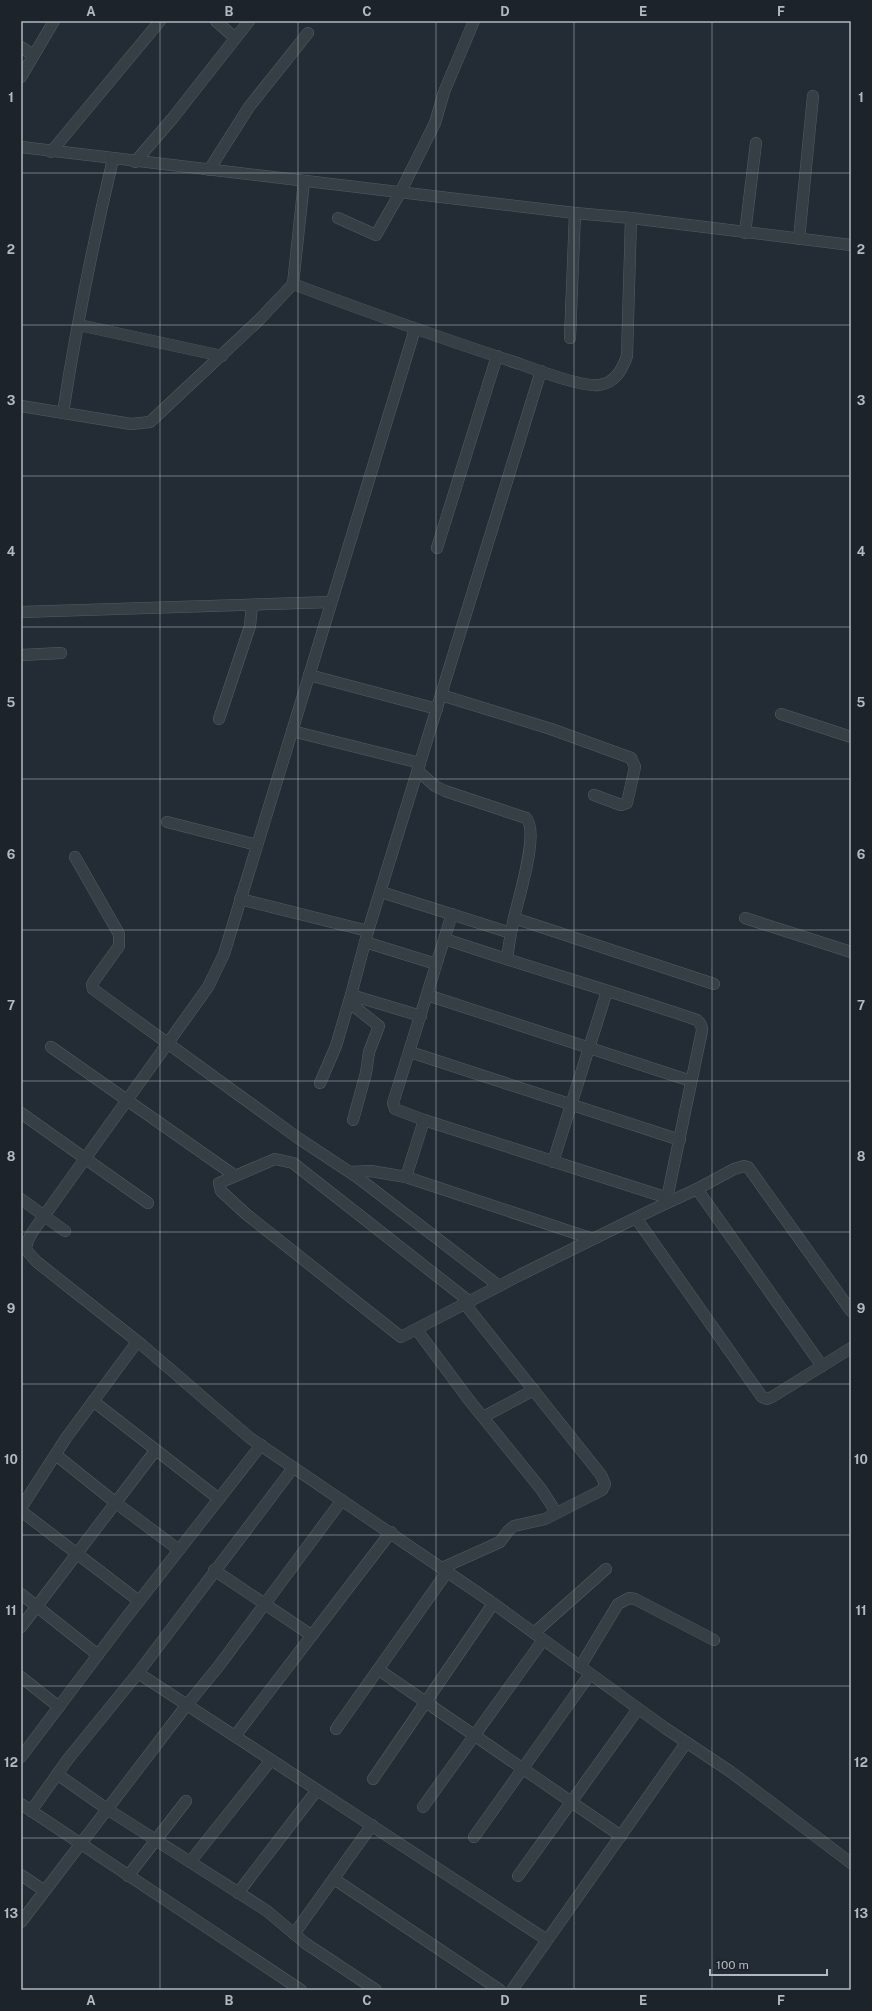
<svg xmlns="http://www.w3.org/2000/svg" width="872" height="2011" font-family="'Public Sans',sans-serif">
<rect width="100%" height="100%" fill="#232c35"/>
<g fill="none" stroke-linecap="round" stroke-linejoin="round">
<g stroke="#545c64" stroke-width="12">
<g id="minor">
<polyline points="216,21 235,38"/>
<polyline points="21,47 33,55"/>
<polyline points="21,77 54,21"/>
<polyline points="21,147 575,213 631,218 851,245"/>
<polyline points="51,152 160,21"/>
<polyline points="135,162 172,119 249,21"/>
<polyline points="209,170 249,107 308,33"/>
<path d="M304,181L293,284C368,312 443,339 520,364C536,370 583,387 599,385C615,383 622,370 627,356L631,218"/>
<polyline points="338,218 376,235 400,193 435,123 444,92 474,21"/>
<polyline points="745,233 756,143"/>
<polyline points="799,239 813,96"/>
<polyline points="79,325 222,356"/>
<path d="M415,329L224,954L208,987L44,1216C37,1226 26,1238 26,1250L37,1262L142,1345L250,1438L490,1601L665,1728L731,1772L851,1863"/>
<polyline points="570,338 575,213"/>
<polyline points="21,406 131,424 150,422 258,321 293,284"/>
<path d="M63,413C76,328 93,243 113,159"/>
<polyline points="437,548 497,356"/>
<polyline points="21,612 331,602"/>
<polyline points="21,655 61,653"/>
<polyline points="309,675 437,709"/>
<polyline points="441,695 551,729 631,758 635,767 627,803 621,805 594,795"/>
<polyline points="781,714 851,737"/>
<polyline points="219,719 250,626 252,605"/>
<polyline points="292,731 420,763"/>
<path d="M418,771L435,786L445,791L526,818C540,832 518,899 514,918C511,931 509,945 507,958"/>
<polyline points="167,822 257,845"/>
<polyline points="75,857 119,934 119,946 94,981 92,985 93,989 298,1138 357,1177 499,1286"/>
<polyline points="381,892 511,933"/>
<polyline points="240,899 368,931"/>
<polyline points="452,914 393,1103 395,1109 424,1120 668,1198"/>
<polyline points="514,918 714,984"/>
<polyline points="745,918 851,952"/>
<path d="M445,939C528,967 613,991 697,1020C704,1026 702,1032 700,1040L666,1203"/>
<polyline points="365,942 436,964"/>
<polyline points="427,995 691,1081"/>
<polyline points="421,1016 351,995 368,931 541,371"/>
<polyline points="51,1047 234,1175"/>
<polyline points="410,1052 680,1140"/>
<polyline points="320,1083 336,1046 351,995"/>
<polyline points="21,1113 148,1203"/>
<polyline points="353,1120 366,1073 369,1052 379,1026 356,1008 355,997"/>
<polyline points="424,1120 406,1177 593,1239"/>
<polyline points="553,1162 607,991"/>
<polyline points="350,1172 371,1171 406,1177"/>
<polyline points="697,1189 822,1366"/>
<polyline points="21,1199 65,1231"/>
<polyline points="636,1218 762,1397 767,1399 772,1397 851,1348"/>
<polyline points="470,1302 293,1163 275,1159 219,1183 221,1191 246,1214 401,1337 520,1275 654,1209 697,1189 734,1169 744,1166 748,1167 851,1311"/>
<polyline points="417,1330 469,1400 541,1489 556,1512"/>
<polyline points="93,1401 219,1499"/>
<polyline points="483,1417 534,1390"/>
<polyline points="56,1455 116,1503 179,1550"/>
<polyline points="21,1508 66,1438 137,1342"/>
<polyline points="21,1511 139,1601"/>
<polyline points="442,1568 500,1542 508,1531 514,1526 545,1519 602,1490 605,1484 601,1475 465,1304"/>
<polyline points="214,1570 311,1635"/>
<polyline points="21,1594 98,1655"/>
<polyline points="21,1627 155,1451"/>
<polyline points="534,1633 606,1569"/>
<polyline points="580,1667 618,1604 629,1598 635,1599 714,1640"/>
<polyline points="379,1670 621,1836"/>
<polyline points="138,1673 547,1940"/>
<polyline points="21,1677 59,1707"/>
<polyline points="336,1729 447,1572"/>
<polyline points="235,1736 391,1532"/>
<polyline points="21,1757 122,1623 261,1445"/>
<polyline points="57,1774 107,1809 267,1911 305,1943 376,1990"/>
<polyline points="373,1779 493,1604"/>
<polyline points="21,1804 301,1990"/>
<polyline points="423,1807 543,1640"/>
<polyline points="31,1811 68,1759 138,1673 293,1468"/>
<polyline points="474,1837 590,1674"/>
<polyline points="190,1862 271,1760"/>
<polyline points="21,1875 45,1891"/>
<polyline points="128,1876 186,1801"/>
<polyline points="518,1876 638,1709"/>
<polyline points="334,1879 500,1990"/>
<polyline points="238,1893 317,1790"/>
<polyline points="21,1922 186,1706 218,1667 342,1500"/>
<polyline points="294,1934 372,1825"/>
<polyline points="512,1990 686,1743"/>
</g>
</g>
<use href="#minor" stroke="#363e46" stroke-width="11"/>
</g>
<path fill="none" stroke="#b1b9c2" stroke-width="1" stroke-opacity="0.55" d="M160,21V1990M298,21V1990M436,21V1990M574,21V1990M712,21V1990M21,173H851M21,325H851M21,476H851M21,627H851M21,779H851M21,930H851M21,1081H851M21,1232H851M21,1384H851M21,1535H851M21,1686H851M21,1838H851"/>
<rect width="872" height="2011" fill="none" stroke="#1c232b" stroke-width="44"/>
<path d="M710 1969v6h117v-6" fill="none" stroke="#b1b9c2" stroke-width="2"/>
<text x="716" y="1969" font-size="12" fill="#b1b9c2" stroke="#1c232b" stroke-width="3" paint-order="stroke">100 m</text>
<rect x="22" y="22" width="828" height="1967" fill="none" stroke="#b1b9c2" stroke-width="1.5"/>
<g font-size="13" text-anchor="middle" font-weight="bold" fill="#b1b9c2">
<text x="91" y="16">A</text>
<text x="229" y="16">B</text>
<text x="367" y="16">C</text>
<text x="505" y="16">D</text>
<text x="643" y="16">E</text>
<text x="781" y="16">F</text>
<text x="11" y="102">1</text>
<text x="861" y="102">1</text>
<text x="11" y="254">2</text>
<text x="861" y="254">2</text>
<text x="11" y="405">3</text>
<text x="861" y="405">3</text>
<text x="11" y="556">4</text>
<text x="861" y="556">4</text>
<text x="11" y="707">5</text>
<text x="861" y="707">5</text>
<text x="11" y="859">6</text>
<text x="861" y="859">6</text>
<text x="11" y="1010">7</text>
<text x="861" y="1010">7</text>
<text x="11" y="1161">8</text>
<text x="861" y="1161">8</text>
<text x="11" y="1313">9</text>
<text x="861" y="1313">9</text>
<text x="11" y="1464">10</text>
<text x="861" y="1464">10</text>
<text x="11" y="1615">11</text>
<text x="861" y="1615">11</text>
<text x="11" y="1767">12</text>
<text x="861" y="1767">12</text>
<text x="11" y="1918">13</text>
<text x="861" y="1918">13</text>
<text x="91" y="2005">A</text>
<text x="229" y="2005">B</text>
<text x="367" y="2005">C</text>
<text x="505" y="2005">D</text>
<text x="643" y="2005">E</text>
<text x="781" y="2005">F</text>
</g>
</svg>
